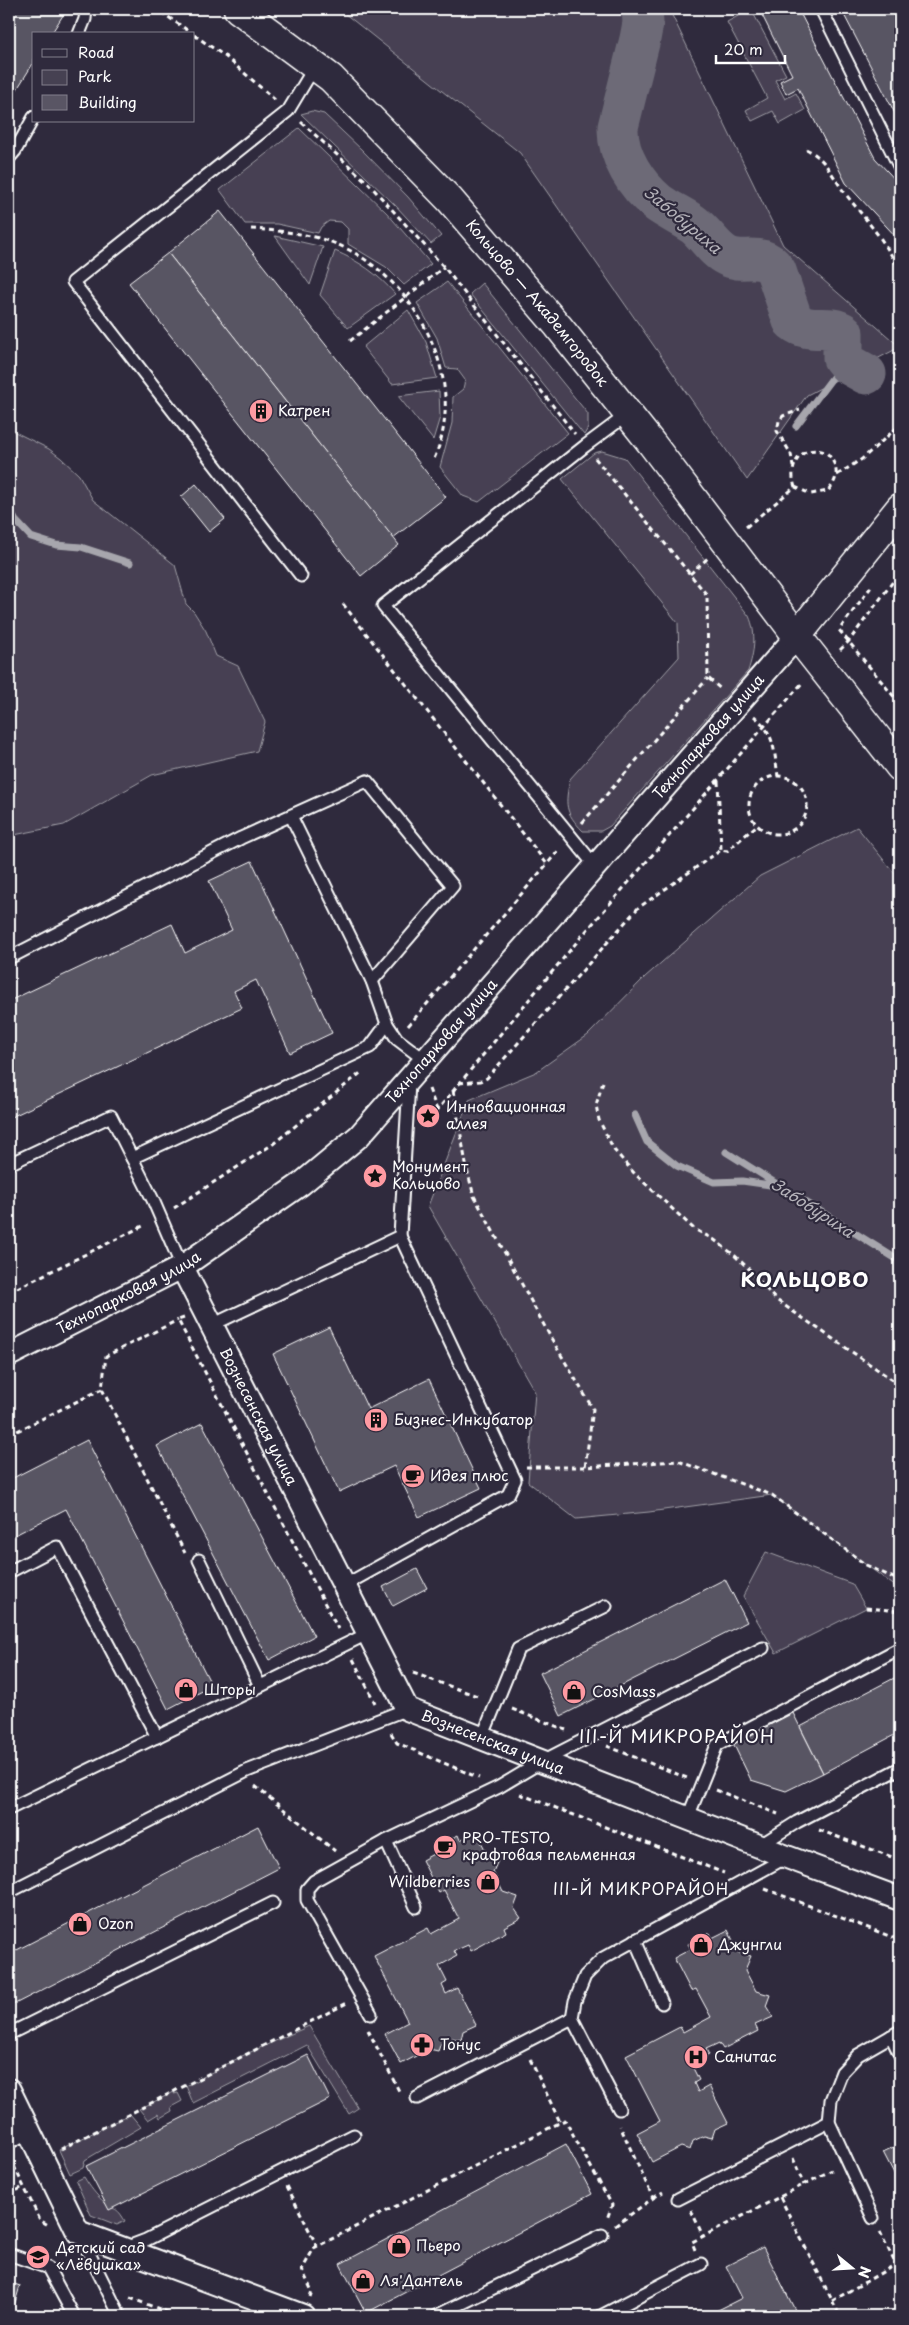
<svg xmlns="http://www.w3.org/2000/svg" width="909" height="2325" font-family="'Playpen Sans',sans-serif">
<rect width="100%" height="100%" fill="#2f2a3d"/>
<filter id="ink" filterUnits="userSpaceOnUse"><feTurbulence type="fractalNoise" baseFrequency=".02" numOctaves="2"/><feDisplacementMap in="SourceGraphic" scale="10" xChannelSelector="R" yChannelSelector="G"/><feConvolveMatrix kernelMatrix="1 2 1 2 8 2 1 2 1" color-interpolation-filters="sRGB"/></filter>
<g filter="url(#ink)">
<g fill="#464152" stroke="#a2a0a8">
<polygon points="339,9 669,9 783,245 900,347 807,395 747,480 520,153"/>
<polygon points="751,9 786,75 775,80 785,99 796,93 805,110 780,124 773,111 752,121 746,110 767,98 727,22"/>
<polygon points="312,111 324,114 362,150 408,197 441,236 431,244 396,206 301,114"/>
<polygon points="299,128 387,213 431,264 404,285 386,267 348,244 348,229 341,222 329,221 321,227 318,233 277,224 245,224 220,190"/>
<polygon points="275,236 323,247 310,285"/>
<path d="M335,251C359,261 378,274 395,294L348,328L320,295Z"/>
<polygon points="447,282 568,433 479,502 463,496 440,467 452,423 453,397 463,389 465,380 457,369 446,368 437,338 417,303"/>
<polygon points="482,283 588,414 588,428 584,435 470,294"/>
<polygon points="408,310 426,342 437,378 392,384 363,347"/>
<polygon points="439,391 440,417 433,440 398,396"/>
<polygon points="9,429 49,449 61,458 79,475 93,500 175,565 186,604 194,612 206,631 216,656 238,666 265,722 257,751 152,775 64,825 9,836"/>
<path d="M602,451L625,458L749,616C757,634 754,653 748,671L610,826L601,831H583C564,812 565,804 570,779L679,657L678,623L562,479L594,453Z"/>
<polygon points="857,827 900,880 900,1590 772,1495 649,1512 576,1519 528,1482 535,1392 428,1206 469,1100 536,1072 588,1035 645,977 760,876"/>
<polygon points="766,1552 852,1584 866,1608 776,1653 743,1596"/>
<polygon points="309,2026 358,2108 349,2114 307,2045 193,2103 186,2086 244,2055"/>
<polygon points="176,2091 174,2094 178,2093 182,2101 171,2107 172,2111 160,2118 158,2114 148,2120 139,2109"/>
<polygon points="130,2114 141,2127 85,2160 83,2168 70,2174 59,2150"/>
<path d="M84,2177C90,2187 96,2195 105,2203C115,2212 116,2205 125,2221L117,2225L91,2215L76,2181Z"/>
</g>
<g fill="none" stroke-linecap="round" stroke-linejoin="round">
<g stroke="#a7a6ad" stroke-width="7">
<polyline points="796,426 845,361"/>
<polyline points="9,509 16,521 31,537 56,545 81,547 130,563"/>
<polyline points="635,1115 647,1142 677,1166 714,1182 742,1181 777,1186"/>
<polyline points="726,1152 898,1260 900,1264"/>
</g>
<path stroke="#6d6a77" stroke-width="41" d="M642,9L643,23L640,39L618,127C617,156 636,185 658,203C669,211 683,217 694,225C706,234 714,250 727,256C744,265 762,250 776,271L793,321C810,335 829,323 843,333V358L848,364L866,374"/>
</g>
<g fill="#595564" stroke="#fff">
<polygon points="9,9 67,9 51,34 34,34 34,62 9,102"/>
<polygon points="759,9 798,9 875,158 900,185 900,241 846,183 798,88 786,94 780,81 792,75"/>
<polygon points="841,9 900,9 900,123"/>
<polygon points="220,211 446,497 393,538 168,253"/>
<polygon points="168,253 399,545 361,576 129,283"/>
<polygon points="196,484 225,519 209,532 181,497"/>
<polygon points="252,861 332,1033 290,1053 256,980 234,991 242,1008 9,1118 9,1001 172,924 185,953 232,930 209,881"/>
<polygon points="329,1327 368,1409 429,1379 481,1488 419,1517 394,1466 339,1492 273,1354"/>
<polygon points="202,1423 314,1636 269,1660 157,1446"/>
<polygon points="87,1440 212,1686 168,1709 66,1509 9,1538 9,1480"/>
<polygon points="417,1569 427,1588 393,1606 383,1587"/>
<polygon points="725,1579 747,1622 561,1716 540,1673"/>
<polygon points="900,1675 900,1732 823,1773 800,1727"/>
<polygon points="793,1713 823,1773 786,1791 751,1780 733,1743"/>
<polygon points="258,1826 279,1868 9,2007 9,1954"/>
<polygon points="476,1832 488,1855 499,1858 493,1872 503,1892 518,1897 514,1908 521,1918 504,1927 506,1932 471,1951 468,1945 454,1951 457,1956 439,1966 447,1982 442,1985 446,1994 457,1988 476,2025 463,2031 461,2040 452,2038 441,2043 438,2051 429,2049 401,2064 385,2034 408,2022 374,1956 428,1928 431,1934 459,1919 444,1890 439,1893 422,1860 439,1851 437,1846 458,1835 460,1840"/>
<polygon points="728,1930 739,1953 751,1956 745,1970 756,1991 770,1995 766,2006 773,2017 755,2025 758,2031 723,2049 719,2043 706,2049 709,2055 691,2064 699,2080 694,2083 698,2092 709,2086 728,2123 715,2129 712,2138 704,2136 693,2141 690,2150 681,2147 652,2162 637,2133 660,2121 626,2055 680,2027 683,2032 711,2017 696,1989 691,1991 674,1958 691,1949 688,1944 710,1933 712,1938"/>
<polygon points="308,2055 330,2099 109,2210 86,2166"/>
<polygon points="566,2144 592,2194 366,2313 340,2264"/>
<polygon points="900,2144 900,2185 883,2152"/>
<polygon points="900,2227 900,2242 894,2230"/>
<polygon points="763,2247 798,2316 706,2316 742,2298 726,2266"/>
<polygon points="9,2282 20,2286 11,2316 9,2316"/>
</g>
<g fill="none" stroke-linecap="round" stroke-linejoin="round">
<g stroke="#fff" stroke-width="15">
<g id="service">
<polyline points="821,9 900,168"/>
<polyline points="79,34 85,19 86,9"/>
<polyline points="9,158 15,151 34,117"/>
<polyline points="301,576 73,282 288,111 315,66"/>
<polyline points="291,816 372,981 387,1024 397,1039 426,1061"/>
<polyline points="596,867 383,606 585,446 628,414"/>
<polyline points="9,958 241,838 367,781 453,886 372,981"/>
<polyline points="132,1158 370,1047 387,1024"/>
<polyline points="9,1164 111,1116 153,1200 182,1267"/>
<polyline points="212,1325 400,1236 409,1083"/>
<polyline points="199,1560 260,1686"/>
<polyline points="9,1572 57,1547 157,1737"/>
<polyline points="345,1585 508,1495 515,1480 400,1236"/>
<polyline points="482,1738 518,1649 606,1606"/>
<polyline points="9,1803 11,1808 369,1633"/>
<polyline points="688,1817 717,1745 900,1648"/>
<polyline points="386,1841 416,1907"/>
<polyline points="759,1846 797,1822 900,1768"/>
<polyline points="9,1892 247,1771 407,1709"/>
<polyline points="635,1940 662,2003"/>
<polyline points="371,2014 307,1900 307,1889 314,1881 386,1841 499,1787 541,1762 763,1648"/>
<polyline points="9,2034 273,1903"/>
<polyline points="891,2036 900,2055"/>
<polyline points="417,2098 572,2018"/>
<polyline points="619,2109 572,2018 575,2001 585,1976 603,1958 787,1857"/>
<polyline points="9,2143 29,2132"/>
<polyline points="678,2199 829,2122"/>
<polyline points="873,2218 829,2122 831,2100 842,2072 858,2055 900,2031"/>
<polyline points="79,2233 120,2316"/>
<polyline points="125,2248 146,2240 354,2135"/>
<polyline points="9,2254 48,2268 74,2316"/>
<polyline points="436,2316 602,2235"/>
<polyline points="601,2316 701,2264"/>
</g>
</g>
<g stroke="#fff" stroke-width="26">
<g id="minor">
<path id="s1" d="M182,1267L407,1709L787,1857L900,1899"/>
<path id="s2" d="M9,1355L182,1267L301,1184L359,1136L797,636"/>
<polyline points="9,2090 78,2232 303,2316"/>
</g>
</g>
<g stroke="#fff" stroke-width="31">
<polyline id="tertiary" points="797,636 900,508"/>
</g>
<g stroke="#fff" stroke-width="31">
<g id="secondary">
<path id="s3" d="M238,9L331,78L450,200L558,326L652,444L797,636L900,767"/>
</g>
</g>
<g stroke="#fff" stroke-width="3" stroke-dasharray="5 4" stroke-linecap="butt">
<polyline points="161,12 193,34"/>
<polyline points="194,35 226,57 275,100"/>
<polyline points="301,122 368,183 444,267 575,434"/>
<path d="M806,149C825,158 832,175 844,192C865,219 885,240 900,271"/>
<path d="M251,229C285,231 320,234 351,251C421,289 469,385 433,461"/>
<polyline points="350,341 444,267"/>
<polyline points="595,458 707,595 708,678 722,690"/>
<polyline points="793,467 791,454 777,431 779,421 783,416 800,410"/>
<polyline points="837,475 862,459 900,425"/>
<path d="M746,527L795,487L811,494L828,491C840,477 838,466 827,453C802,442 787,465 795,487"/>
<polyline points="690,574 708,558"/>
<polyline points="871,587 839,630 900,704"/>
<polyline points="343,604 547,864"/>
<polyline points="840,650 849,641 900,572"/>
<path d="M754,716C775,733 774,751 778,776"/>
<circle cx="778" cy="805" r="29"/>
<polyline points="718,781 721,850"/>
<polyline points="582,823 708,678"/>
<polyline points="408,1026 560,849"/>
<polyline points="603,1082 596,1105 599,1120 614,1150 635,1174 694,1229 713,1239 733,1254 749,1269 775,1299 900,1385"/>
<polyline points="459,1083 481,1081 487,1078 638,908 721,850 727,851 756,826"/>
<polyline points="429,1089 437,1110"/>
<polyline points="453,1090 467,1170 474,1196 551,1338 593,1409 585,1467"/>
<polyline points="424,1126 581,937 803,682"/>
<polyline points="174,1208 273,1144 363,1071"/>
<polyline points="9,1292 145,1225"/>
<polyline points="184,1318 178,1320 338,1629"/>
<polyline points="102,1389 185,1553"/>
<polyline points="9,1435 102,1389 106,1356 178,1320"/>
<polyline points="526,1467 585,1467 678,1461 772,1495 866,1565 900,1581"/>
<polyline points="866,1608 900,1611"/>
<polyline points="353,1659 375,1703"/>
<polyline points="413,1673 480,1697"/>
<polyline points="512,1709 566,1730"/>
<polyline points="391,1733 397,1743 479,1778"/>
<polyline points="607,1746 687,1778"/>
<polyline points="255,1786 335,1851"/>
<polyline points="716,1790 778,1814"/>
<polyline points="520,1794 724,1873"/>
<polyline points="819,1830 900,1860"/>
<polyline points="765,1889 900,1940"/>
<polyline points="368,2030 400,2093"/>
<polyline points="530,2059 560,2122"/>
<polyline points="61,2149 347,2003"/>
<polyline points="10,2158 40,2220 48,2225"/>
<polyline points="793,2158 804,2185"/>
<polyline points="287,2186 317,2246"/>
<polyline points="9,2195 23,2187"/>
<polyline points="780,2197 840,2316"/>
<polyline points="653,2198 663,2192"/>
<polyline points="691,2210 703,2236"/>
<polyline points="615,2226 653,2198 620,2126"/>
<polyline points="880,2232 900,2273"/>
<polyline points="695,2250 692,2242 832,2170"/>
<polyline points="310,2297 312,2291 302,2270 314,2248 565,2120 612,2205 607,2219"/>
<polyline points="130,2298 178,2316"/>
<polyline points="832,2301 900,2262"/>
<polyline points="831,2316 838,2313"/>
</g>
<use href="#service" stroke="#2f2a3d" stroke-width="11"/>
<use href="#minor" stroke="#2f2a3d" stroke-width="22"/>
<use href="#tertiary" stroke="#2f2a3d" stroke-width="28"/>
<use href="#secondary" stroke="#2f2a3d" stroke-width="28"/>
</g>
</g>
<defs>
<g id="building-disc" transform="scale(1.25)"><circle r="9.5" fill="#ff9aa2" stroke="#2f2a3d"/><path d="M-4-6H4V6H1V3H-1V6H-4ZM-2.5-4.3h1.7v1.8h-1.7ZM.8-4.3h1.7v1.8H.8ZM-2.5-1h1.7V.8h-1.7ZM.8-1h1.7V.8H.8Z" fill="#111"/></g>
<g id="sight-disc" transform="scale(1.25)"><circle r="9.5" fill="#ff9aa2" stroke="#2f2a3d"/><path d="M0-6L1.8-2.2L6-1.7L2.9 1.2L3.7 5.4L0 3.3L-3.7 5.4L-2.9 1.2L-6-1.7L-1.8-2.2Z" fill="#111"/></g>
<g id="cafe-disc" transform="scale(1.25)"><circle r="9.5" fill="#ff9aa2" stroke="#2f2a3d"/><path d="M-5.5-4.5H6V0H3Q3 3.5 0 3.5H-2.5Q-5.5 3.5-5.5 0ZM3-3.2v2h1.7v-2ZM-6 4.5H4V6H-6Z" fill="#111"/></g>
<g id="shop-disc" transform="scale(1.25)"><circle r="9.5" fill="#ff9aa2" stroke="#2f2a3d"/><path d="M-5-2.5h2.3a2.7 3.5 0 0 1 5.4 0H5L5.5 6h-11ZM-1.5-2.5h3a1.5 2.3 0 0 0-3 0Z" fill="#111"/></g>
<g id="pharmacy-disc" transform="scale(1.25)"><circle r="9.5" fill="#ff9aa2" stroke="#2f2a3d"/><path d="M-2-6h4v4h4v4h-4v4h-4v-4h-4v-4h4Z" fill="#111"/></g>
<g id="hospital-disc" transform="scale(1.25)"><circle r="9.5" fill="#ff9aa2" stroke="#2f2a3d"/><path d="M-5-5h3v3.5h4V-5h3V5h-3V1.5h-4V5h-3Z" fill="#111"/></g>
<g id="school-disc" transform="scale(1.25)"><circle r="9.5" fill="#ff9aa2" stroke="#2f2a3d"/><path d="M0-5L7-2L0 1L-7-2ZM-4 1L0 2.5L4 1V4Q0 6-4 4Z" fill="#111"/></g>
</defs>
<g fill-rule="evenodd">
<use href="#building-disc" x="261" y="411"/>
<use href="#sight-disc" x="428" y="1116"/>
<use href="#sight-disc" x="375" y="1176"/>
<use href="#building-disc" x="376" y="1420"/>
<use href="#cafe-disc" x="413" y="1476"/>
<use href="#shop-disc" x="186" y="1690"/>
<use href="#shop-disc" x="574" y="1692"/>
<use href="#cafe-disc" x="445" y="1847"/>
<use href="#shop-disc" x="488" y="1882"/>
<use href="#shop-disc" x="80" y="1924"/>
<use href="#shop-disc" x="701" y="1945"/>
<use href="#pharmacy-disc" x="422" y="2045"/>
<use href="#hospital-disc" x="696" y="2057"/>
<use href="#shop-disc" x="399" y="2246"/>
<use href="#school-disc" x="38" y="2257"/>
<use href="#shop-disc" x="363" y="2281"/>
</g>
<g text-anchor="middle" stroke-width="4.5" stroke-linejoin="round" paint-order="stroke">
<g font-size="15" fill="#fff" stroke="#2f2a3d">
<text dy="5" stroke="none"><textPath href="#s3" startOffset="421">Кольцово — Академгородок</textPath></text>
<text dy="5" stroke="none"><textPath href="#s2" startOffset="945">Технопарковая улица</textPath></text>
<text dy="5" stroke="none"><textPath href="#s2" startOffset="540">Технопарковая улица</textPath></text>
<text dy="5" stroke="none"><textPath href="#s2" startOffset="135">Технопарковая улица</textPath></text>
<text dy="5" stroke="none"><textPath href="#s1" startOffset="168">Вознесенская улица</textPath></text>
<text dy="5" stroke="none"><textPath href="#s1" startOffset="588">Вознесенская улица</textPath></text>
</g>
<g font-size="15" fill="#fff" stroke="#2f2a3d" text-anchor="start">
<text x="278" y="416">Катрен</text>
<text x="446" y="1112">Инновационная<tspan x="446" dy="17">аллея</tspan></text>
<text x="392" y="1172">Монумент<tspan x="392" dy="17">Кольцово</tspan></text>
<text x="394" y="1425">Бизнес-Инкубатор</text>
<text x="430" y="1481">Идея плюс</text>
<text x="204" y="1695">Шторы</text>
<text x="592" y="1697">CosMass</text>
<text x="462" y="1843">PRO-TESTO,<tspan x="462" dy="17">крафтовая пельменная</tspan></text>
<text x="470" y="1887" text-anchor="end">Wildberries</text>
<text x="98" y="1929">Ozon</text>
<text x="718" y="1950">Джунгли</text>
<text x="440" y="2050">Тонус</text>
<text x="714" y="2062">Санитас</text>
<text x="416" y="2251">Пьеро</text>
<text x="56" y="2253">Детский сад<tspan x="56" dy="17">«Лёвушка»</tspan></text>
<text x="380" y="2286">Ля'Дантель</text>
</g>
<g font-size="16" font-style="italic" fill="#b6b4bb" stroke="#2f2a3d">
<text transform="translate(683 220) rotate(40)" y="6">Забобуриха</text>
<text transform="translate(813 1208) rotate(33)" y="6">Забобуриха</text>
</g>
<g font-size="16" letter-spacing="1" fill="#fff" stroke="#2f2a3d">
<text x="641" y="1895">III-Й МИКРОРАЙОН</text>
</g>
<g font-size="18" letter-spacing="1" fill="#fff" stroke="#2f2a3d">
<text x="677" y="1743">III-Й МИКРОРАЙОН</text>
</g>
<g font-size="20" font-weight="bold" letter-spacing="1" fill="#fff" stroke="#2f2a3d">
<text x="805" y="1287">КОЛЬЦОВО</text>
</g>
</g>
<rect width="909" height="2325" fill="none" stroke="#2f2a3d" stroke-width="30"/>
<rect x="15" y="15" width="879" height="2295" fill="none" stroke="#fff" stroke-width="2" filter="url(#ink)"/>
<rect x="32" y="32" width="162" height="90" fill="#2f2a3d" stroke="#827f8b"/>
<rect x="42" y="49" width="25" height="8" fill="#2f2a3d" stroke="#827f8b"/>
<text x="78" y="58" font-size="15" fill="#ffffff">Road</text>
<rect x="42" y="70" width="25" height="15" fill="#464152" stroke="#827f8b"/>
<text x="78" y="82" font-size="15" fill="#ffffff">Park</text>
<rect x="42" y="95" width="25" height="15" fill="#595564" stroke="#827f8b"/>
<text x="78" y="108" font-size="15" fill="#ffffff">Building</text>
<g transform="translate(852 2268) rotate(108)" stroke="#2f2a3d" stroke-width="4" paint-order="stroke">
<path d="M0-4L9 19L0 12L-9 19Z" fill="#ffffff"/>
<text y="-8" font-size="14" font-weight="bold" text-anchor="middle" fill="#ffffff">N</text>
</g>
<path d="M716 55v8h69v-8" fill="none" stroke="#ffffff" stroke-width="2.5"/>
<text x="724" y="55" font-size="15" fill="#ffffff" stroke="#2f2a3d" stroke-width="4" paint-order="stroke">20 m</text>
</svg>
